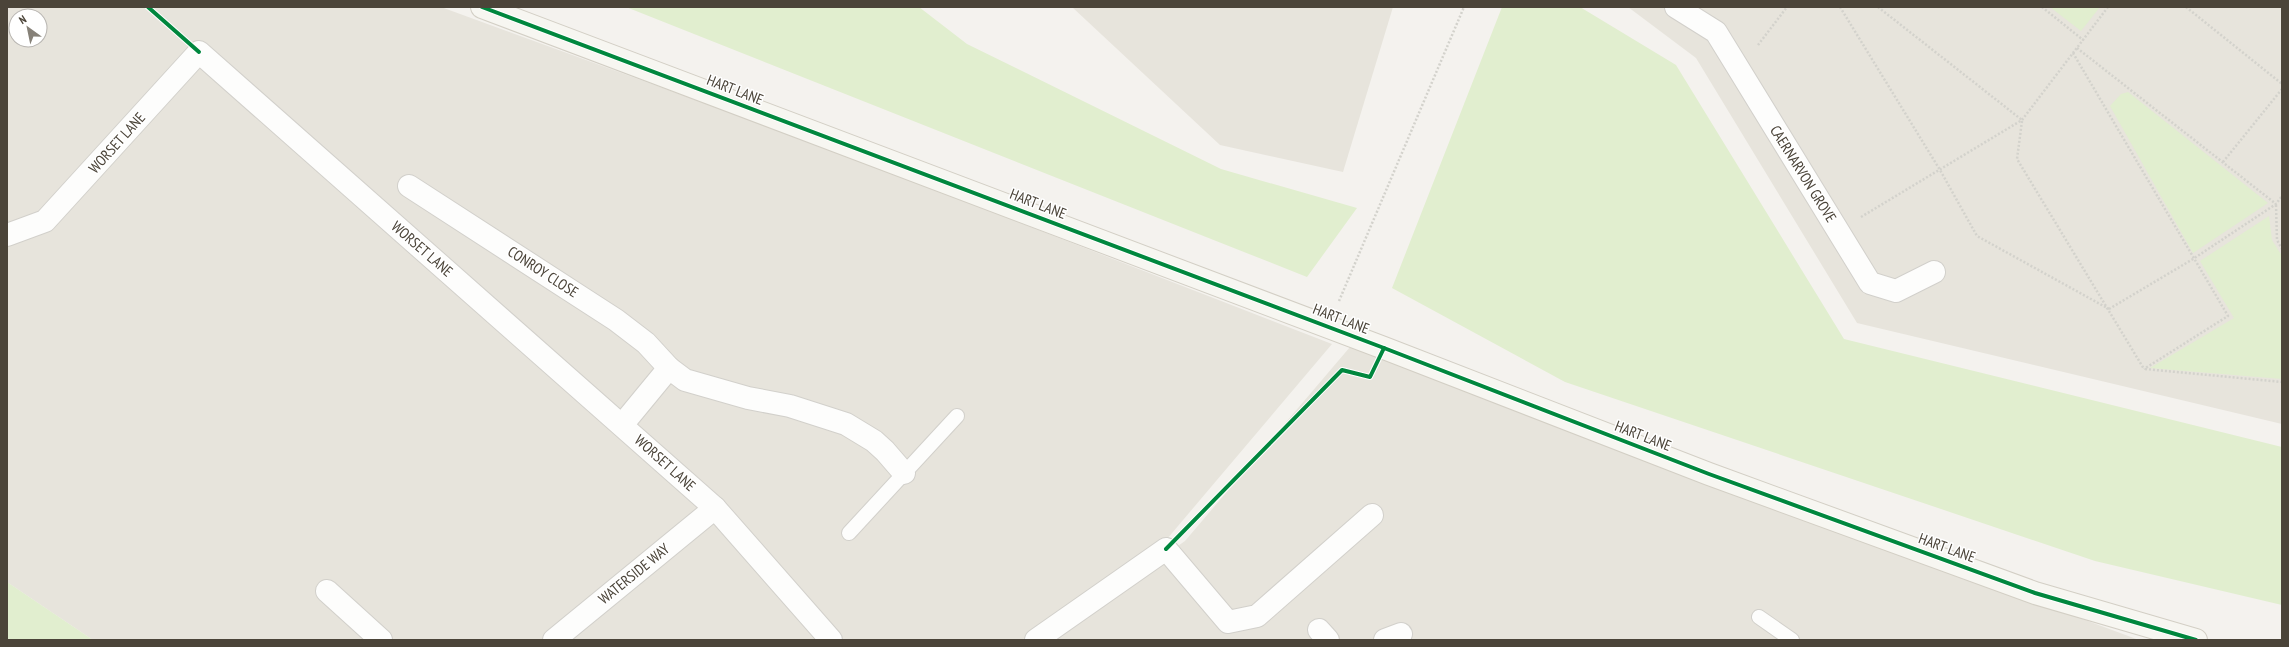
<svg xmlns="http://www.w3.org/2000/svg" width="2289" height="647" font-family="'PT Sans Narrow',sans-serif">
<rect width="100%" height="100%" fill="#f4f2ee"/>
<g fill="#e7e4dc" fill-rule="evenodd">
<path d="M7,7H441L835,151L1332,344L1167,539L1022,640H93L7,582ZM16,16H40V40H16Z"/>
<polygon points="1072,7 1393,7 1343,172 1220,145"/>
<polygon points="1628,7 2282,7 2282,424 1857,323 1696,58"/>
<polygon points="1350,347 2139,640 1044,640 1185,541"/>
</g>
<g fill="#e1eecf">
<polygon points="626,7 919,7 967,44 1221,169 1357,208 1307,277"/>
<polygon points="1502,7 1580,7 1676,65 1844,339 2282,447 2282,605 2095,561 1565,382 1392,288"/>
<polygon points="2050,7 2100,7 2081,31"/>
<polygon points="2128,92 2268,203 2193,253 2110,106 2121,94"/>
<polygon points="2269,216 2272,240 2282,256 2282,379 2150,368 2234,318 2200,261"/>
<polygon points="7,582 93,640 7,640"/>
</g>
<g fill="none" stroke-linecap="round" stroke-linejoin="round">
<g stroke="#d2d0cb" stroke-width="16">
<g id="lane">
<polyline points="849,533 957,416"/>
<polyline points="1759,617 1792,640"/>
</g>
</g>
<g stroke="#d2d0cb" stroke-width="24">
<g id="street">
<polyline points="1676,7 1716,32 1870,283 1896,291 1934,272"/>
<polyline points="409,186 616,320 646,343 669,368 685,380 748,398 790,406 846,424 874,441 885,451 904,473"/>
<polyline points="7,235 45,221 199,52 715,508 831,640"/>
<polyline points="622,425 669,368"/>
<polyline points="327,591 381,640"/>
<polyline points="1319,630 1328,640"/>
<polyline points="554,640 715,508"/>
<polyline points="1036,640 1166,549 1228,622 1257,616 1372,515"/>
<polyline points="1385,640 1401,634"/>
</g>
</g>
<g stroke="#d3cfc5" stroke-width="24">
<polyline id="secondary" points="482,7 1384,348 1709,474 2035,593 2196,640"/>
</g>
<g stroke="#d3d2cc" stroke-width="2.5" stroke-dasharray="2 2" stroke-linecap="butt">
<polyline points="1840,7 1940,170 1977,236 2109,309"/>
<polyline points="1878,7 2022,120"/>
<polyline points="2042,7 2083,40"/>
<polyline points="2186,7 2282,84"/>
<polyline points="1758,45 1787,7"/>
<polyline points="2077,48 2276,204"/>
<polyline points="2073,53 2228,316 2144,369"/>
<polyline points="2022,121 2017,159 2144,369"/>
<polyline points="2223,162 2282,89"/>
<polyline points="2276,205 2277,240 2282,249"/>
<polyline points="1861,217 2022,120 2108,7"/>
<polyline points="1339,301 1464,7"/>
<polyline points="2109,309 2193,259 2276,204 2282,196"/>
<polyline points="2145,369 2282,382"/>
</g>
<use href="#lane" stroke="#fdfdfc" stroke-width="14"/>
<use href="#street" stroke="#fdfdfc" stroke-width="22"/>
<use href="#secondary" stroke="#f7f6f1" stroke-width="22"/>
<g stroke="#fff" stroke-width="6">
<g id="cycleway">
<polyline points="148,7 199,52"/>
<polyline points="482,7 1384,348 1709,474 2035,593 2196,640"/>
<polyline points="1166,549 1342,370 1370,377 1384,348"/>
</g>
</g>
<use href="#cycleway" stroke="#00873e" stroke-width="4"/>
</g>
<g text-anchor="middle" stroke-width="3" stroke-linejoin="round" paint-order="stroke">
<g font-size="15" fill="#4b4439" stroke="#fff">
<text transform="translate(735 90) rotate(21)" y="5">HART LANE</text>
<text transform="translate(117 143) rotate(-48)" y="5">WORSET LANE</text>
<text transform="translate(1803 174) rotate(58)" y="5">CAERNARVON GROVE</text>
<text transform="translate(1038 204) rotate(21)" y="5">HART LANE</text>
<text transform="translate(422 249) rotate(41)" y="5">WORSET LANE</text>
<text transform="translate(543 272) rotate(33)" y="5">CONROY CLOSE</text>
<text transform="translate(1341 319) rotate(21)" y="5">HART LANE</text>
<text transform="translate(1643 436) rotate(21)" y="5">HART LANE</text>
<text transform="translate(665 463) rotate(42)" y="5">WORSET LANE</text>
<text transform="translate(1947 548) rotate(20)" y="5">HART LANE</text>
<text transform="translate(634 574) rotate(-39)" y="5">WATERSIDE WAY</text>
</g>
</g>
<rect width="2289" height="647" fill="none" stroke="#4b4439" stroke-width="16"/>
<g transform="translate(28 28) rotate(327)"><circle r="19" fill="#ffffff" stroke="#b7b4b0"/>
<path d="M0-3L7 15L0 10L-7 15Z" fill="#868178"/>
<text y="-6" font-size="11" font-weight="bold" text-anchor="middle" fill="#4b4439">N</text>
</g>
</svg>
